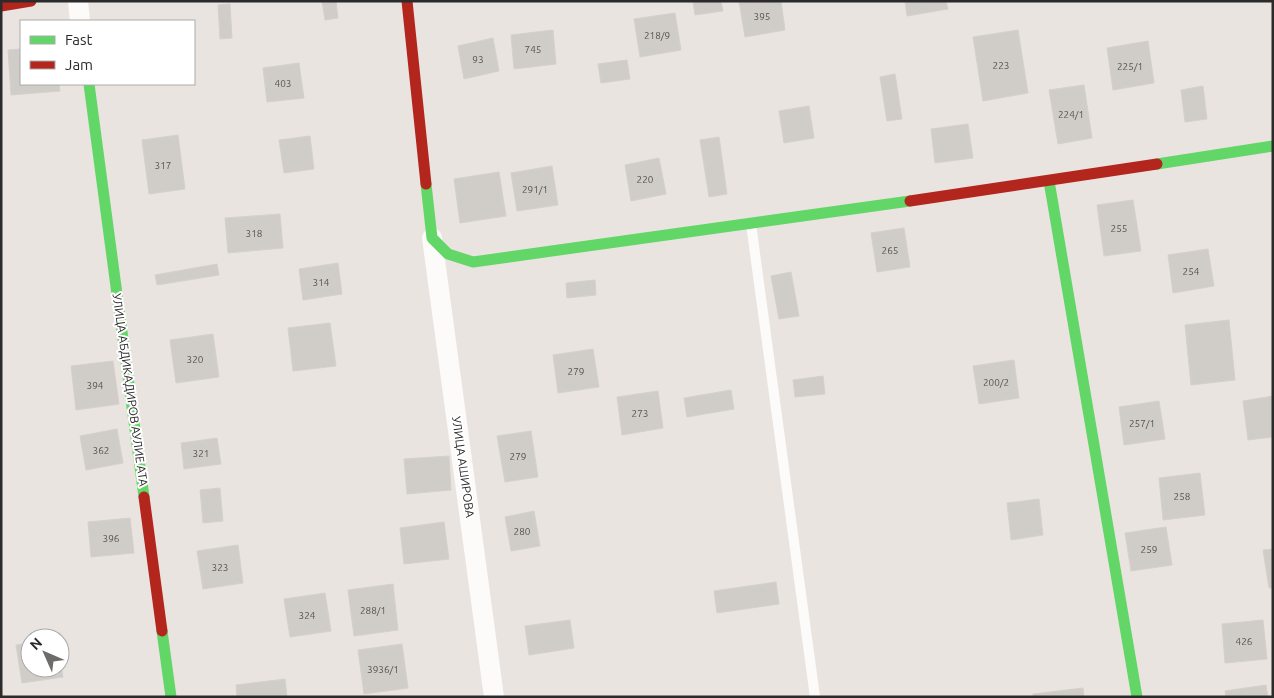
<svg xmlns="http://www.w3.org/2000/svg" width="1274" height="698" font-family="Ubuntu,sans-serif">
<rect width="100%" height="100%" fill="#eae4e0"/>
<g fill="#d0cdc9" stroke="#d5d0cc">
<polygon points="322,1 336,1 338,18 325,20"/>
<polygon points="693,1 721,1 723,11 695,15"/>
<polygon points="739,1 781,1 785,30 745,37"/>
<polygon points="905,1 946,1 948,9 907,16"/>
<polygon points="230,4 232,38 220,39 218,5"/>
<polygon points="675,13 681,50 640,57 634,19"/>
<polygon points="553,30 556,64 514,69 511,35"/>
<polygon points="1018,30 1028,93 983,101 973,37"/>
<polygon points="493,38 499,71 464,79 458,46"/>
<polygon points="1148,41 1154,83 1113,90 1107,48"/>
<polygon points="21,49 21,84 59,84 60,91 11,95 8,50"/>
<polygon points="627,60 630,79 601,83 598,64"/>
<polygon points="299,63 304,98 267,102 263,68"/>
<polygon points="895,74 902,119 887,121 880,77"/>
<polygon points="1084,85 1092,138 1058,144 1049,90"/>
<polygon points="1203,86 1207,119 1185,122 1181,90"/>
<polygon points="809,106 814,138 784,143 779,111"/>
<polygon points="968,124 973,158 935,163 931,129"/>
<polygon points="178,135 185,189 149,194 142,140"/>
<polygon points="310,136 314,169 284,173 279,140"/>
<polygon points="719,137 727,194 709,197 700,140"/>
<polygon points="659,158 666,194 631,201 625,165"/>
<polygon points="552,166 558,205 517,211 511,173"/>
<polygon points="499,172 506,216 460,223 454,179"/>
<polygon points="1133,200 1141,251 1104,256 1097,205"/>
<polygon points="280,214 283,248 228,253 225,218"/>
<polygon points="904,228 910,267 877,272 871,233"/>
<polygon points="1208,249 1214,286 1173,293 1168,255"/>
<polygon points="338,263 342,294 303,300 299,269"/>
<polygon points="217,264 219,275 157,285 155,275"/>
<polygon points="791,272 799,316 779,319 771,276"/>
<polygon points="595,280 596,295 567,298 566,283"/>
<polygon points="1229,320 1235,380 1191,385 1185,325"/>
<polygon points="330,323 336,366 293,371 288,328"/>
<polygon points="213,334 219,377 176,383 170,340"/>
<polygon points="593,349 599,387 558,393 553,355"/>
<polygon points="1014,360 1019,398 979,404 973,366"/>
<polygon points="113,361 119,404 76,410 71,366"/>
<polygon points="823,376 825,394 795,397 793,380"/>
<polygon points="731,390 734,409 687,417 684,398"/>
<polygon points="658,391 663,428 622,435 617,397"/>
<polygon points="1273,396 1273,437 1248,440 1243,401"/>
<polygon points="1159,401 1165,439 1124,445 1119,407"/>
<polygon points="117,429 123,463 86,470 80,436"/>
<polygon points="531,431 538,477 505,482 497,436"/>
<polygon points="217,438 221,464 184,469 181,443"/>
<polygon points="449,456 451,490 407,494 404,459"/>
<polygon points="1200,473 1205,515 1163,520 1159,478"/>
<polygon points="220,488 223,521 203,523 200,490"/>
<polygon points="1039,499 1043,535 1011,540 1007,503"/>
<polygon points="534,511 540,546 511,551 505,517"/>
<polygon points="130,518 134,553 91,557 88,522"/>
<polygon points="444,522 449,559 404,564 400,528"/>
<polygon points="1166,527 1172,565 1131,571 1125,533"/>
<polygon points="238,545 243,583 203,589 197,551"/>
<polygon points="1273,549 1273,588 1269,588 1263,550"/>
<polygon points="776,582 779,604 717,613 714,591"/>
<polygon points="393,584 398,630 354,636 348,590"/>
<polygon points="325,593 331,631 290,637 284,599"/>
<polygon points="570,620 574,648 529,655 525,626"/>
<polygon points="1263,620 1267,659 1225,663 1222,624"/>
<polygon points="30,643 30,668 60,668 60,660 63,677 22,683 16,645"/>
<polygon points="402,644 408,688 364,694 358,650"/>
<polygon points="285,679 287,697 237,697 236,685"/>
<polygon points="1266,685 1268,697 1226,697 1225,691"/>
<polygon points="1083,688 1084,697 1033,697 1033,694"/>
</g>
<g fill="none" stroke-linecap="round" stroke-linejoin="round">
<polyline stroke="#fcfbfa" stroke-width="10" points="751,224 815,697"/>
<g stroke="#fcfbfa" stroke-width="20">
<polyline points="78,1 80,21"/>
<polyline points="432,238 494,697"/>
</g>
<g stroke="#63d668" stroke-width="11">
<polyline points="89,84 144,497"/>
<polyline points="1157,164 1273,146"/>
<polyline points="1049,181 1137,697"/>
<polyline points="426,184 432,238 448,254 473,262 910,201"/>
<polyline points="162,631 171,697"/>
</g>
<g stroke="#b3261e" stroke-width="11">
<polyline points="407,1 426,184"/>
<polyline points="1,6 31,1"/>
<polyline points="910,201 1157,164"/>
<polyline points="144,497 162,631"/>
</g>
</g>
<g text-anchor="middle" stroke-width="4" stroke-linejoin="round" paint-order="stroke">
<g font-size="10" fill="#555453">
<text x="762" y="20">395</text>
<text x="657" y="39">218/9</text>
<text x="533" y="53">745</text>
<text x="478" y="63">93</text>
<text x="1001" y="69">223</text>
<text x="1130" y="70">225/1</text>
<text x="283" y="87">403</text>
<text x="1071" y="118">224/1</text>
<text x="163" y="169">317</text>
<text x="645" y="183">220</text>
<text x="535" y="193">291/1</text>
<text x="1119" y="232">255</text>
<text x="254" y="237">318</text>
<text x="890" y="254">265</text>
<text x="1191" y="275">254</text>
<text x="321" y="286">314</text>
<text x="195" y="363">320</text>
<text x="576" y="375">279</text>
<text x="996" y="386">200/2</text>
<text x="95" y="389">394</text>
<text x="640" y="417">273</text>
<text x="1142" y="427">257/1</text>
<text x="101" y="454">362</text>
<text x="201" y="457">321</text>
<text x="518" y="460">279</text>
<text x="1182" y="500">258</text>
<text x="522" y="535">280</text>
<text x="111" y="542">396</text>
<text x="1149" y="553">259</text>
<text x="220" y="571">323</text>
<text x="373" y="614">288/1</text>
<text x="307" y="619">324</text>
<text x="1244" y="645">426</text>
<text x="383" y="673">3936/1</text>
</g>
<g font-size="12" fill="#2b2b2b" stroke="#fff">
<text transform="translate(130 390) rotate(82)" y="4">УЛИЦА АБДИКАДИРОВ АУЛИЕ АТА</text>
<text transform="translate(463 467) rotate(82)" y="4">УЛИЦА АШИРОВА</text>
</g>
</g>
<rect width="1274" height="698" fill="none" stroke="#2b2b2b" stroke-width="5"/>
<rect x="20" y="20" width="175" height="65" fill="#ffffff" stroke="#aaaaaa"/>
<rect x="30" y="36" width="25" height="8" fill="#63d668" stroke="#aaaaaa"/>
<text x="65" y="45" font-size="15" fill="#2b2b2b">Fast</text>
<rect x="30" y="61" width="25" height="8" fill="#b3261e" stroke="#aaaaaa"/>
<text x="65" y="70" font-size="15" fill="#2b2b2b">Jam</text>
<g transform="translate(45 653) rotate(315)"><circle r="24" fill="#ffffff" stroke="#aaaaaa"/>
<path d="M0-4L9 19L0 12L-9 19Z" fill="#6e6c6a"/>
<text y="-8" font-size="14" font-weight="bold" text-anchor="middle" fill="#2b2b2b">N</text>
</g>
</svg>
